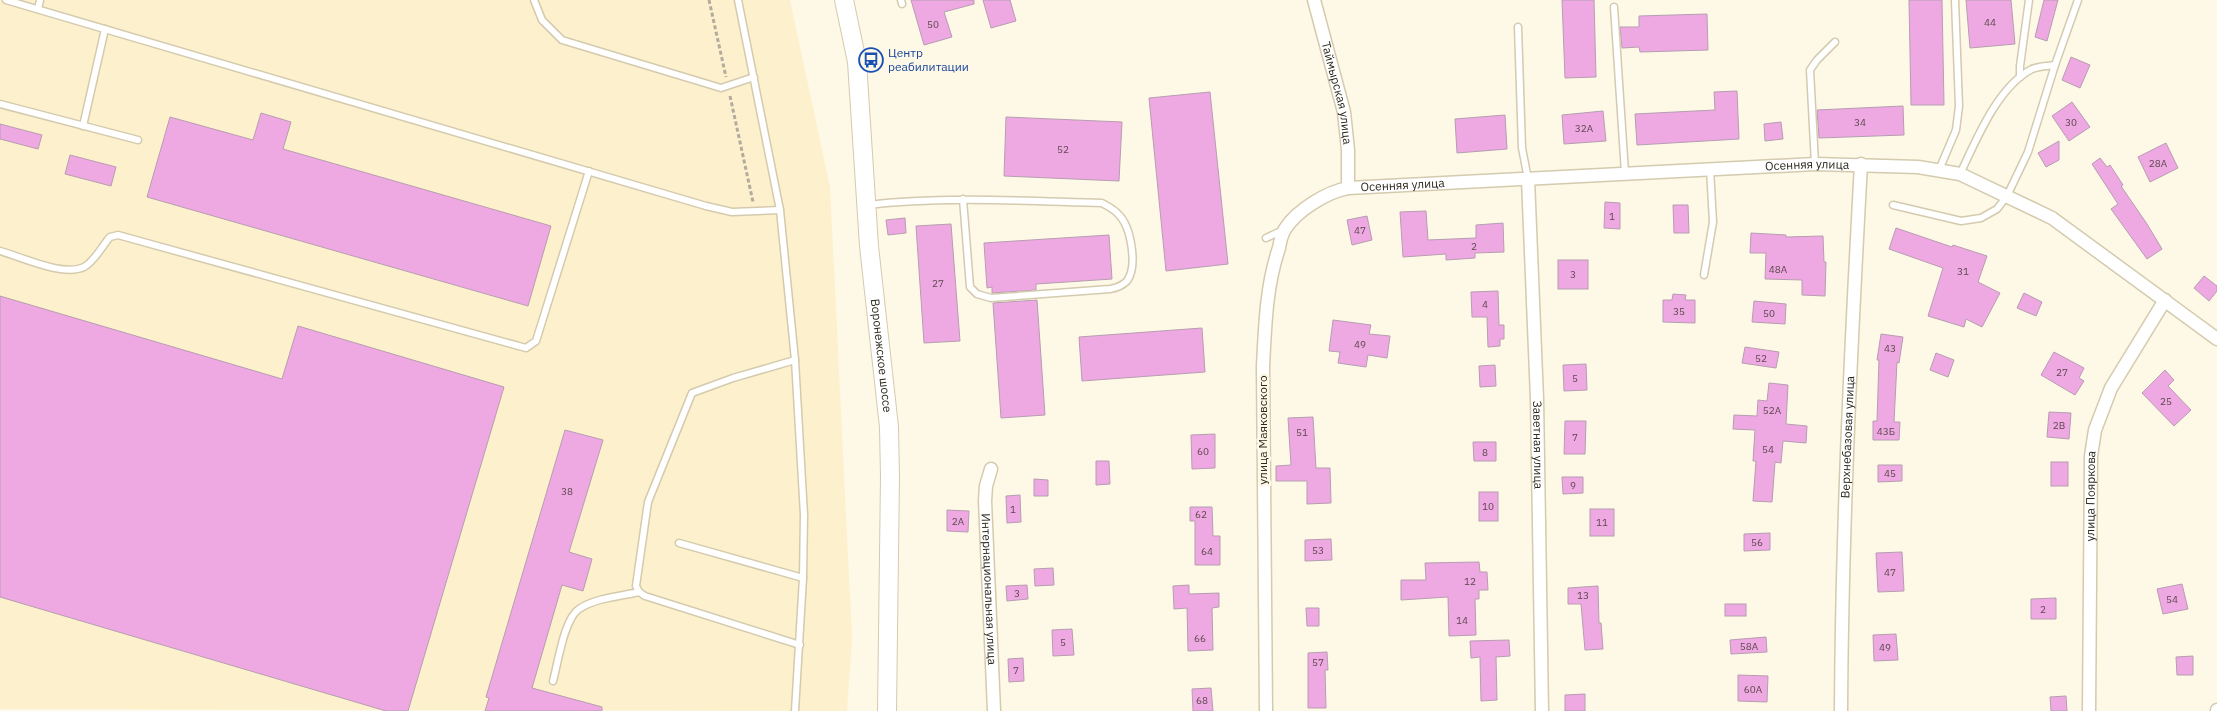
<svg xmlns="http://www.w3.org/2000/svg" width="2217" height="711" font-family="'IBM Plex Sans',sans-serif">
<rect width="100%" height="100%" fill="#fef8e7"/>
<polygon fill="#fdf0cc" points="0,0 790,0 830,187 852,638 847,711 0,709"/>
<g fill="#efa9e2" stroke="#b69db0">
<polygon points="911,0 974,0 974,4 944,12 952,37 924,45"/>
<polygon points="983,0 1010,0 1016,21 991,28"/>
<polygon points="1562,0 1594,0 1596,77 1565,78"/>
<polygon points="1909,0 1942,0 1944,105 1911,105"/>
<polygon points="1966,0 2011,0 2015,44 1970,48"/>
<polygon points="2044,0 2058,0 2047,41 2035,37"/>
<polygon points="1707,14 1708,50 1640,52 1639,47 1622,48 1620,27 1639,27 1639,16"/>
<polygon points="2071,57 2090,65 2080,88 2062,80"/>
<polygon points="1737,91 1739,139 1637,145 1635,114 1715,110 1714,92"/>
<polygon points="1210,92 1228,264 1166,271 1149,98"/>
<polygon points="2072,102 2090,127 2069,141 2052,116"/>
<polygon points="1903,106 1904,135 1819,138 1817,110"/>
<polygon points="1603,111 1606,141 1564,144 1562,115"/>
<polygon points="261,113 291,122 283,149 551,226 528,306 147,197 170,117 253,140"/>
<polygon points="1505,115 1507,149 1457,153 1455,119"/>
<polygon points="1006,117 1122,122 1119,181 1004,176"/>
<polygon points="1781,122 1783,139 1765,141 1764,124"/>
<polygon points="0,124 42,135 38,149 0,139"/>
<polygon points="2059,141 2059,160 2046,167 2038,153"/>
<polygon points="2166,143 2178,168 2150,182 2138,157"/>
<polygon points="70,155 116,167 111,186 65,174"/>
<polygon points="2100,158 2107,167 2110,165 2123,185 2121,186 2147,224 2162,249 2147,259 2111,209 2118,204 2092,164"/>
<polygon points="1605,202 1620,203 1620,229 1604,228"/>
<polygon points="1673,205 1688,205 1689,233 1674,233"/>
<polygon points="1426,211 1428,240 1476,238 1476,225 1503,223 1504,252 1475,253 1475,258 1446,260 1446,254 1403,257 1400,212"/>
<polygon points="1367,216 1372,240 1352,245 1347,220"/>
<polygon points="905,218 906,233 888,235 886,220"/>
<polygon points="951,224 960,341 924,343 916,226"/>
<polygon points="1896,228 1952,247 1953,245 1987,256 1978,282 2000,293 1982,327 1966,319 1964,327 1928,316 1943,268 1889,249"/>
<polygon points="1751,233 1786,235 1786,237 1823,236 1824,262 1826,262 1825,296 1802,295 1802,280 1765,279 1766,253 1750,253"/>
<polygon points="1109,235 1112,279 1036,284 1036,290 992,293 992,287 987,288 984,243"/>
<rect x="1558" y="260" width="30" height="29"/>
<polygon points="2204,276 2217,286 2217,291 2209,301 2194,288"/>
<polygon points="1498,291 1499,325 1504,325 1504,339 1500,339 1500,346 1488,347 1487,317 1472,317 1471,292"/>
<polygon points="2024,293 2042,302 2036,316 2017,308"/>
<polygon points="1673,294 1686,295 1685,300 1695,300 1695,323 1663,322 1663,300 1672,300"/>
<polygon points="0,296 282,379 298,326 504,387 408,711 386,711 0,597"/>
<polygon points="1037,300 1045,415 1001,418 993,303"/>
<polygon points="1754,301 1786,304 1785,324 1752,322"/>
<polygon points="1333,320 1371,325 1369,334 1390,336 1387,358 1368,355 1366,367 1338,363 1340,352 1329,351"/>
<polygon points="1202,328 1205,372 1082,381 1079,337"/>
<polygon points="1881,334 1903,337 1899,363 1897,362 1894,422 1900,422 1899,440 1873,440 1873,421 1877,421 1879,360 1877,360"/>
<polygon points="1745,347 1779,352 1776,368 1742,363"/>
<polygon points="2054,352 2084,368 2079,378 2084,381 2075,395 2041,375"/>
<polygon points="1936,353 1954,360 1948,377 1930,370"/>
<polygon points="1586,364 1587,390 1564,391 1563,365"/>
<polygon points="1495,365 1496,386 1480,387 1479,366"/>
<polygon points="2165,370 2174,380 2168,386 2191,410 2174,426 2142,393"/>
<polygon points="1769,383 1788,385 1786,424 1807,426 1806,443 1783,441 1781,463 1775,462 1772,502 1753,501 1756,461 1753,461 1755,430 1733,429 1734,415 1757,416 1758,400 1767,401"/>
<polygon points="2049,412 2071,413 2069,439 2047,437"/>
<polygon points="1313,417 1316,468 1330,468 1331,503 1307,504 1307,481 1276,481 1276,466 1291,465 1288,418"/>
<polygon points="1565,421 1586,421 1585,454 1564,454"/>
<polygon points="565,430 603,440 569,552 592,559 583,591 562,585 532,688 602,707 602,711 485,711 489,698 486,697"/>
<polygon points="1215,434 1215,468 1192,469 1191,435"/>
<polygon points="1473,442 1496,442 1496,461 1474,461"/>
<polygon points="1096,461 1109,461 1110,484 1096,485"/>
<rect x="2051" y="462" width="17" height="24"/>
<polygon points="1878,465 1902,465 1902,481 1878,482"/>
<polygon points="1562,477 1583,477 1583,493 1563,494"/>
<polygon points="1034,479 1048,480 1048,496 1034,496"/>
<rect x="1479" y="492" width="19" height="29"/>
<polygon points="1020,495 1021,522 1007,523 1006,496"/>
<polygon points="1190,507 1212,507 1213,536 1220,536 1220,565 1195,565 1195,521 1190,521"/>
<rect x="1590" y="509" width="24" height="27"/>
<polygon points="947,510 969,511 968,532 947,531"/>
<polygon points="1770,533 1770,550 1744,551 1744,534"/>
<polygon points="1331,539 1332,560 1305,561 1305,540"/>
<polygon points="1902,552 1904,591 1878,592 1876,553"/>
<polygon points="1479,562 1480,572 1487,572 1488,590 1479,590 1479,599 1475,599 1476,635 1449,636 1448,597 1401,600 1401,580 1426,580 1425,563"/>
<polygon points="1053,568 1054,585 1035,586 1034,569"/>
<polygon points="2182,584 2188,609 2163,614 2157,589"/>
<polygon points="1027,585 1028,599 1007,601 1006,586"/>
<polygon points="1189,585 1189,594 1219,593 1219,607 1212,608 1213,650 1188,651 1187,608 1174,609 1173,586"/>
<polygon points="1598,586 1599,623 1601,623 1603,649 1585,650 1581,604 1568,604 1568,588"/>
<polygon points="2056,598 2056,619 2031,619 2031,599"/>
<rect x="1725" y="604" width="21" height="12"/>
<polygon points="1306,608 1319,608 1319,626 1307,626"/>
<polygon points="1072,629 1074,655 1053,656 1052,630"/>
<polygon points="1896,634 1898,660 1874,661 1873,635"/>
<polygon points="1766,637 1767,652 1731,654 1730,640"/>
<polygon points="1509,640 1510,656 1496,657 1497,700 1481,701 1480,657 1471,658 1470,641"/>
<polygon points="1327,652 1328,670 1325,670 1326,708 1308,708 1308,653"/>
<polygon points="2193,656 2193,675 2177,675 2176,657"/>
<polygon points="1023,658 1024,681 1009,682 1008,659"/>
<polygon points="1738,675 1768,676 1767,702 1738,701"/>
<polygon points="1211,688 1213,711 1193,711 1192,689"/>
<polygon points="1585,694 1585,711 1565,711 1565,695"/>
<polygon points="2066,696 2067,711 2051,711 2050,697"/>
</g>
<g fill="none" stroke-linecap="round" stroke-linejoin="round">
<g stroke="#d4caae" stroke-width="9">
<g id="lane">
<polyline points="6,0 706,206 732,212 780,210"/>
<polyline points="534,0 542,20 562,40 721,88 754,77"/>
<polyline points="738,0 780,210 795,360 804,515 803,578 795,711"/>
<polyline points="901,0 902,4"/>
<polyline points="1614,7 1625,173"/>
<polyline points="38,9 40,0"/>
<polyline points="1518,27 1522,148 1528,179"/>
<polyline points="2020,77 2020,66 2029,0"/>
<polyline points="0,104 138,140"/>
<polyline points="83,126 105,29"/>
<polyline points="1815,164 1810,70 1817,60 1835,42"/>
<polyline points="1939,170 1956,130 1959,106 1955,0"/>
<path d="M1960,174C1976,141 1997,87 2032,69C2039,66 2048,66 2055,65"/>
<path d="M867,205C945,196 1024,201 1102,203C1107,206 1114,209 1118,214C1131,226 1138,266 1127,281C1122,286 1116,288 1110,289L991,298L977,294L970,287L963,199"/>
<polyline points="1893,205 1961,221 1981,218 1997,209 2007,196 2028,152 2055,65 2078,0"/>
<polyline points="1266,238 1281,231"/>
<path d="M0,251C22,257 63,277 84,267C95,261 102,246 110,237L118,235L526,348L536,341L589,171"/>
<polyline points="1704,275 1713,222 1710,169"/>
<polyline points="795,360 733,378 692,393 648,502 636,586 639,592 645,596 800,645"/>
<polyline points="679,543 803,578"/>
<path d="M553,681C558,663 564,619 579,609C595,598 621,596 639,592"/>
</g>
</g>
<g stroke="#d4caae" stroke-width="15">
<g id="street">
<path id="s1" d="M1314,0L1344,112L1348,150V188"/>
<path id="s2" d="M1528,179L1537,399L1542,711"/>
<path id="s3" d="M991,469L986,486L985,501L994,711"/>
<path id="s4" d="M1266,711L1263,367C1265,327 1266,286 1279,248C1280,242 1282,234 1285,229C1297,210 1327,192 1348,188L1815,164L1918,167L1960,174L2052,218L2217,339"/>
<path id="s5" d="M1841,711C1842,528 1851,346 1861,164"/>
<path id="s6" d="M2089,711L2091,456L2095,430L2111,388L2165,300"/>
<polyline points="2217,711 2217,710"/>
</g>
</g>
<g stroke="#d4caae" stroke-width="20">
<g id="secondary">
<path id="s7" d="M844,0L857,62L869,246L889,427L890,477L887,711"/>
</g>
</g>
<g stroke="#b1ac9d" stroke-width="3" stroke-dasharray="4 2.5" stroke-linecap="butt">
<polyline points="709,0 726,77"/>
<polyline points="730,96 753,202"/>
</g>
<use href="#lane" stroke="#fff" stroke-width="6"/>
<use href="#street" stroke="#fff" stroke-width="12"/>
<use href="#secondary" stroke="#fff" stroke-width="18"/>
</g>
<defs>
<g id="bus-ring" transform="scale(1.25)"><circle r="9.5" fill="#fef8e7" stroke="#1a4fb4" stroke-width="1.5"/><path d="M-5-6H5V4H4V6H2V4H-2V6H-4V4H-5ZM-3.5-4V0h7V-4ZM-3.5 1.2v1.5H-2V1.2ZM2 1.2v1.5H3.5V1.2Z" fill="#1a4fb4"/></g>
</defs>
<g fill-rule="evenodd">
<use href="#bus-ring" x="871" y="60"/>
</g>
<g text-anchor="middle" stroke-width="5" stroke-linejoin="round" paint-order="stroke">
<g font-size="10" fill="#5d484e">
<text x="1990" y="26">44</text>
<text x="933" y="28">50</text>
<text x="1860" y="126">34</text>
<text x="2071" y="126">30</text>
<text x="1584" y="132">32А</text>
<text x="1063" y="153">52</text>
<text x="2158" y="167">28А</text>
<text x="1612" y="220">1</text>
<text x="1360" y="234">47</text>
<text x="1474" y="250">2</text>
<text x="1778" y="273">48А</text>
<text x="1963" y="275">31</text>
<text x="1573" y="278">3</text>
<text x="938" y="287">27</text>
<text x="1485" y="308">4</text>
<text x="1679" y="315">35</text>
<text x="1769" y="317">50</text>
<text x="1360" y="348">49</text>
<text x="1890" y="352">43</text>
<text x="1761" y="362">52</text>
<text x="2062" y="376">27</text>
<text x="1575" y="382">5</text>
<text x="2166" y="405">25</text>
<text x="1772" y="414">52А</text>
<text x="2059" y="429">2В</text>
<text x="1886" y="435">43Б</text>
<text x="1302" y="436">51</text>
<text x="1575" y="441">7</text>
<text x="1768" y="453">54</text>
<text x="1203" y="455">60</text>
<text x="1485" y="456">8</text>
<text x="1890" y="477">45</text>
<text x="1573" y="489">9</text>
<text x="567" y="495">38</text>
<text x="1488" y="510">10</text>
<text x="1013" y="513">1</text>
<text x="1201" y="518">62</text>
<text x="958" y="525">2А</text>
<text x="1602" y="526">11</text>
<text x="1757" y="546">56</text>
<text x="1318" y="554">53</text>
<text x="1207" y="555">64</text>
<text x="1890" y="576">47</text>
<text x="1470" y="585">12</text>
<text x="1017" y="597">3</text>
<text x="1583" y="599">13</text>
<text x="2172" y="603">54</text>
<text x="2043" y="613">2</text>
<text x="1462" y="624">14</text>
<text x="1200" y="642">66</text>
<text x="1063" y="646">5</text>
<text x="1749" y="650">58А</text>
<text x="1885" y="651">49</text>
<text x="1318" y="666">57</text>
<text x="1016" y="674">7</text>
<text x="1753" y="693">60А</text>
<text x="1202" y="704">68</text>
</g>
<g font-size="12" fill="#164399" stroke="#fef8e7" text-anchor="start">
<text x="888" y="57">Центр<tspan x="888" dy="14">реабилитации</tspan></text>
</g>
<g font-size="12" fill="#2c281d" stroke="#fef8e7">
<text dy="4" stroke="none"><textPath href="#s1" startOffset="96">Таймырская улица</textPath></text>
<text dy="4" stroke="none"><textPath href="#s4" startOffset="1021">Осенняя улица</textPath></text>
<text dy="4" stroke="none"><textPath href="#s4" startOffset="616">Осенняя улица</textPath></text>
<text dy="4" stroke="none"><textPath href="#s7" startOffset="358">Воронежское шоссе</textPath></text>
<text transform="translate(1263 430) rotate(-90)" y="4">улица Маяковского</text>
<text dy="4" stroke="none"><textPath href="#s5" startOffset="274">Верхнебазовая улица</textPath></text>
<text dy="4" stroke="none"><textPath href="#s2" startOffset="266">Заветная улица</textPath></text>
<text dy="4" stroke="none"><textPath href="#s6" startOffset="215">улица Пояркова</textPath></text>
<text dy="4" stroke="none"><textPath href="#s3" startOffset="121">Интернациональная улица</textPath></text>
</g>
</g>
</svg>
